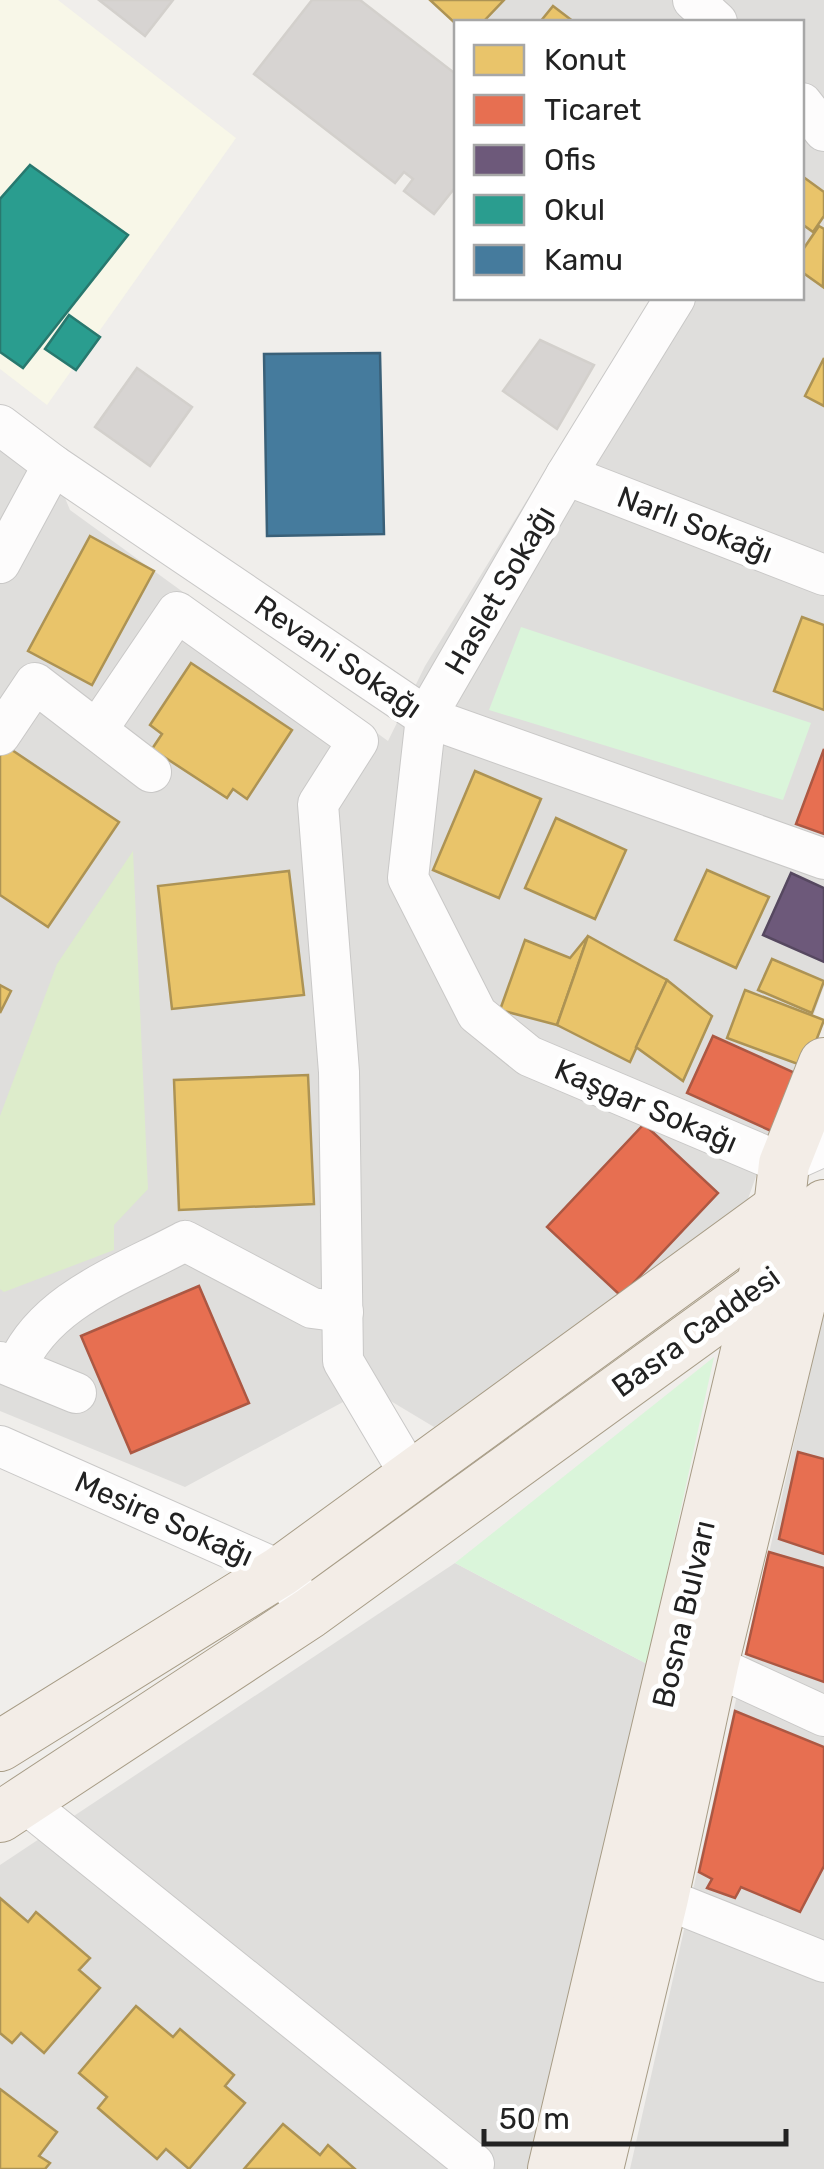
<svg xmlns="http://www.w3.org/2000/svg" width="824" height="2169" font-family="Rubik,sans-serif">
<rect width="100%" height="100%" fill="#f0eeeb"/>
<g fill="#dfdedc">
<polygon points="439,0 824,0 824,986 744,1210 434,1427 369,1388 185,1487 0,1411 0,406 40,438 70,510 388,741 425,666 651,298 802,298 802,22 467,22"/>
<polygon points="824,1310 824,2169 630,2169 642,2116"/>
<polygon points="455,1563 647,1664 528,2169 0,2169 0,1865"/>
</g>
<polygon fill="#f8f7e8" points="0,0 58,0 236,138 47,405 0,369"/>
<polygon fill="#ddeccb" points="133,851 148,1189 114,1225 114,1250 4,1292 0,1289 0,1116 57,964"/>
<g fill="#daf5da">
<polygon points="521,627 811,723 783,800 489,710"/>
<polygon points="714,1357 647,1664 455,1563"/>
</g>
<g fill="#e9c46a" stroke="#ad9354" stroke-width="2.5">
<polygon points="430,0 504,0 483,22 457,22 457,25"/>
<polygon points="553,6 574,22 540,22"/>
<polygon points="802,176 824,192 824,216 813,232 802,224"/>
<polygon points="819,226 824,229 823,287 802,272 802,251"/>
<polygon points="824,358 824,406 805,396"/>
<polygon points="90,536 154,571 92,685 28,651"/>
<polygon points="802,617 824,625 824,710 774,691"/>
<polygon points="191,663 292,730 247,799 233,789 227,798 152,749 162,734 150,725"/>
<polygon points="6,746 119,822 48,927 0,895 0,755"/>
<polygon points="475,771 541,799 499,898 433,870"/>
<polygon points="556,818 626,850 595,919 525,888"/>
<polygon points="707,870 769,897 736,968 675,940"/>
<polygon points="289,871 304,995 172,1009 158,886"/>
<polygon points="588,936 557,1025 500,1010 525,940 570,958"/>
<polygon points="588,936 667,980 630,1062 557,1025"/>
<polygon points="772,959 824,981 812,1013 758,990"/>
<polygon points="667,980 712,1016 683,1081 636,1047"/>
<polygon points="0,985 11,991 0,1013"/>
<polygon points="745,990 824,1020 806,1067 727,1038"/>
<polygon points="308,1075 314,1204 179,1210 174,1080"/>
<polygon points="0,1898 28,1922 36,1912 90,1958 79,1970 100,1988 44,2053 21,2033 12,2043 0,2033"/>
<polygon points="136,2006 173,2037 180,2029 234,2075 225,2086 245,2103 189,2169 166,2149 157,2159 98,2108 107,2097 79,2073"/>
<polygon points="0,2089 57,2132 39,2156 50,2163 45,2169 0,2169"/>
<polygon points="283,2124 320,2155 328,2145 355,2169 244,2169"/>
</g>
<g fill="#e76f51" stroke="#ac5843" stroke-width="2.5">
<polygon points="824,749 824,834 796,824"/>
<polygon points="713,1036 804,1077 778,1134 687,1093"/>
<polygon points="644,1124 718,1193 621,1296 547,1227"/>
<polygon points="199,1286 249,1403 131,1453 81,1336"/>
<polygon points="798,1452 824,1459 824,1554 779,1539"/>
<polygon points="769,1552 824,1568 824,1682 746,1654"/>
<polygon points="735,1711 824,1747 824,1866 800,1912 741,1887 735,1898 707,1888 712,1879 699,1872"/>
</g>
<polygon fill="#6d597a" stroke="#564860" stroke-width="2.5" points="791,873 824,888 824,962 763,935"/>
<g fill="#2a9d8f" stroke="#28786e" stroke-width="2.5">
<polygon points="30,165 128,235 23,368 0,352 0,199"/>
<polygon points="69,315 100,337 76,370 45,349"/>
</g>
<polygon fill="#457b9d" stroke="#3a6078" stroke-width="2.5" points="380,353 384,534 267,536 264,354"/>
<g fill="#d7d4d2" stroke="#d3d0cc" stroke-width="2.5">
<polygon points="99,0 173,0 145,36"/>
<polygon points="312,0 360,0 457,75 457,185 434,214 404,191 413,179 404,172 395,183 254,74"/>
<polygon points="540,340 594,365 557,429 503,391"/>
<polygon points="137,368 192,407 150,466 95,427"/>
</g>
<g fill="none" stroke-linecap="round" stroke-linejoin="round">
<g stroke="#c9c8c7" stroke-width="42">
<g id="minor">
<polyline points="693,0 717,22"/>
<polyline points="802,103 824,131"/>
<polyline points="675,298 566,475 426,717 408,878 477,1014 529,1056 784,1164 824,1146"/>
<polyline points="0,425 53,465 426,717 824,859"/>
<polyline points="566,475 824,575"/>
<polyline points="0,563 53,465"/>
<polyline points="97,730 177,612 358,741 318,804 339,1072 343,1361 411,1476"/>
<polyline points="0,735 35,683 151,772"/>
<polyline points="0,1362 76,1393"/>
<path d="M16,1368C44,1300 124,1274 185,1241L312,1308L343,1312"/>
<polyline points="0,1446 281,1571 294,1590"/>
<polyline points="713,1665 824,1716"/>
<polyline points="24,1802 474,2164"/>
<polyline points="663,1898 824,1962"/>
</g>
</g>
<g stroke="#a79c86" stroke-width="52">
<g id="major">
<polyline points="0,1746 281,1571 779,1208"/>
<polyline points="0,1817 310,1613 815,1247"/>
<polyline points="553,2169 762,1283 779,1208 784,1164 824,1063"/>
<polyline points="598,2169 663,1898 713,1665 824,1205"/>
</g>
</g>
<use href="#minor" stroke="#fdfcfc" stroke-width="40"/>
<use href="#major" stroke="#f3ede7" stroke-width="50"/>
</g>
<g text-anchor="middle" stroke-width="10" stroke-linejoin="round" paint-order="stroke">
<g font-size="30" fill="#222" stroke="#fff">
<text transform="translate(695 525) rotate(21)" y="10">Narlı Sokağı</text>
<text transform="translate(500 590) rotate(-60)" y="10">Haslet Sokağı</text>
<text transform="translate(338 657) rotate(34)" y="10">Revani Sokağı</text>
<text transform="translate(646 1106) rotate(23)" y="10">Kaşgar Sokağı</text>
<text transform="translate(696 1332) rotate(-36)" y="10">Basra Caddesi</text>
<text transform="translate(164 1519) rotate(24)" y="10">Mesire Sokağı</text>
<text transform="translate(684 1614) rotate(-77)" y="10">Bosna Bulvarı</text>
</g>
</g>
<rect x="454" y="20" width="350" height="280" fill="#ffffff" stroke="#a7a7a7" stroke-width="2.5"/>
<rect x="474" y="45" width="50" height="30" fill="#e9c46a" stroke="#a7a7a7" stroke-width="2.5"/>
<text x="544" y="70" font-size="30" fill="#222222">Konut</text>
<rect x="474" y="95" width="50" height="30" fill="#e76f51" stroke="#a7a7a7" stroke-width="2.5"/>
<text x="544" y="120" font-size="30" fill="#222222">Ticaret</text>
<rect x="474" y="145" width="50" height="30" fill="#6d597a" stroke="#a7a7a7" stroke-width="2.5"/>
<text x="544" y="170" font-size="30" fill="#222222">Ofis</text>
<rect x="474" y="195" width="50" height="30" fill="#2a9d8f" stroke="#a7a7a7" stroke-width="2.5"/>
<text x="544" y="220" font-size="30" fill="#222222">Okul</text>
<rect x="474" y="245" width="50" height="30" fill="#457b9d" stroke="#a7a7a7" stroke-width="2.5"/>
<text x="544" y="270" font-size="30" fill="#222222">Kamu</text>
<path d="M484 2129v15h302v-15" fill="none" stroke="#222222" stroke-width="5"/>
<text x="499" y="2129" font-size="30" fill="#222222" stroke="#ffffff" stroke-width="8" paint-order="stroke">50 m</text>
</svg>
